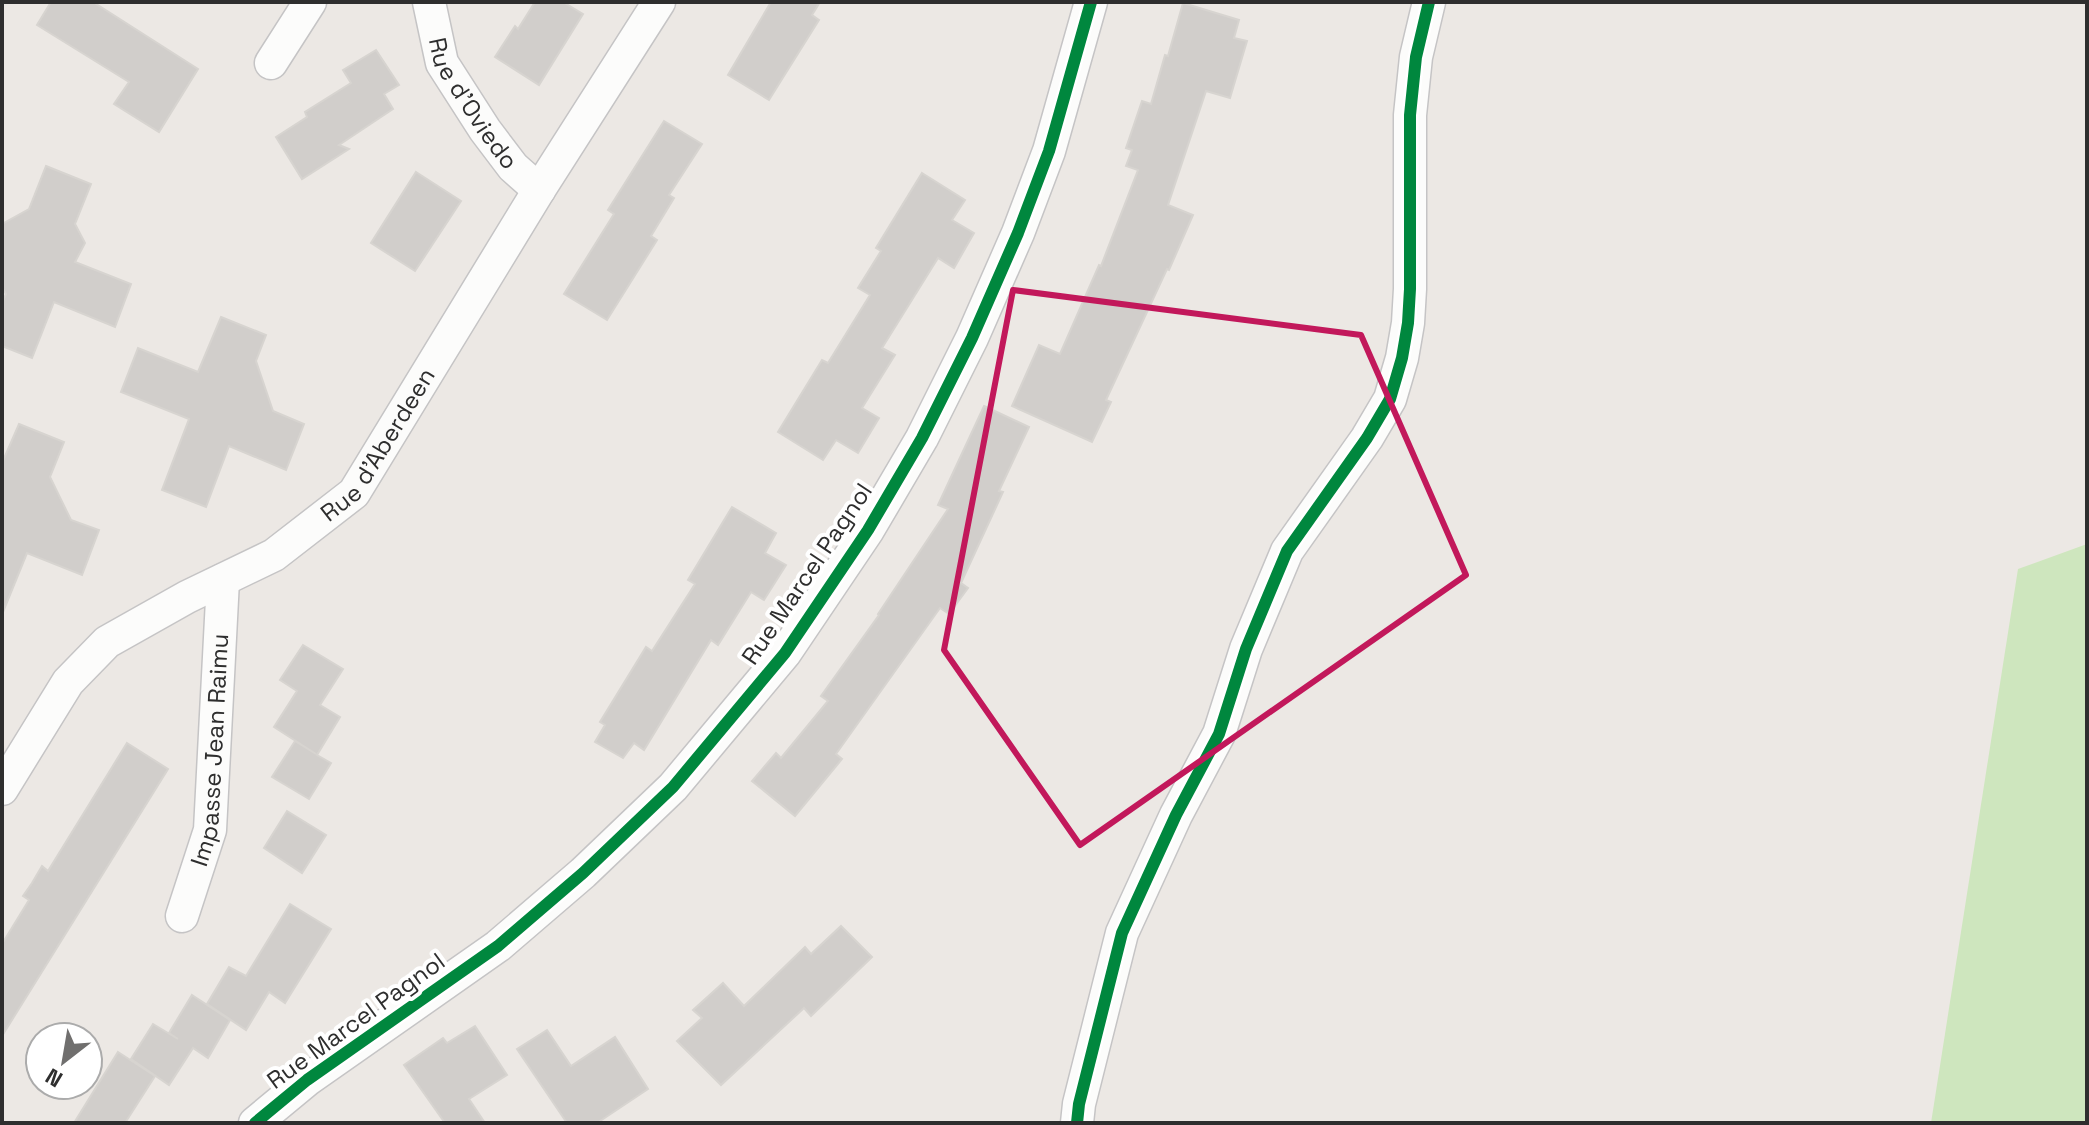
<svg xmlns="http://www.w3.org/2000/svg" width="2089" height="1125" font-family="'Space Grotesk',sans-serif">
<rect width="100%" height="100%" fill="#ece8e4"/>
<polygon fill="#cee6be" points="2087,544 2087,1123 1931,1123 2018,569"/>
<g fill="#d1cecb" stroke="#d7d4d0" stroke-width="2">
<polygon points="51,2 93,2 198,69 159,132 114,104 129,82 37,25"/>
<polygon points="535,2 563,2 583,14 539,85 495,57 515,26 518,29"/>
<polygon points="771,2 820,2 812,15 819,20 769,100 728,75"/>
<polygon points="1183,3 1239,20 1234,38 1247,41 1230,98 1206,91 1168,205 1193,215 1169,270 1167,269 1106,400 1111,402 1092,442 1012,406 1039,345 1060,354 1099,265 1101,266 1138,170 1126,166 1132,150 1126,148 1142,101 1151,104 1165,55 1168,56"/>
<polygon points="376,50 399,85 384,94 393,109 339,145 349,149 302,179 276,137 307,117 305,112 351,83 343,70"/>
<polygon points="664,121 702,144 669,195 674,198 651,236 657,240 607,320 564,294 614,214 608,210"/>
<polygon points="46,166 91,184 75,224 85,243 75,262 131,284 115,327 54,302 32,358 2,346 2,303 6,294 2,287 2,224 29,209"/>
<polygon points="416,172 461,201 415,271 371,243"/>
<polygon points="922,173 965,200 952,220 974,233 954,268 938,258 882,348 895,355 862,408 879,418 858,453 836,440 823,460 778,432 822,360 828,363 870,295 858,288 881,251 876,248"/>
<polygon points="221,317 266,335 256,361 273,411 304,424 286,470 229,446 206,507 162,490 189,419 121,392 138,348 198,372"/>
<polygon points="984,406 1029,427 999,491 1003,492 961,583 968,588 949,614 940,608 836,754 842,759 795,816 752,781 776,753 781,758 828,701 821,696 879,615 878,614 948,509 938,505"/>
<polygon points="19,424 64,442 50,477 71,520 99,530 82,575 27,553 3,612 2,463"/>
<polygon points="732,507 776,533 765,553 786,565 764,600 751,592 718,645 711,640 644,750 634,743 623,758 595,742 605,725 600,722 646,647 652,651 695,584 688,580"/>
<polygon points="303,645 343,669 320,705 340,717 317,755 331,763 309,799 272,777 295,741 316,754 274,727 297,691 280,680"/>
<polygon points="127,743 168,769 2,1036 2,944 29,900 23,896 32,883 42,866 48,871"/>
<polygon points="287,811 326,835 302,873 264,848"/>
<polygon points="290,904 331,929 285,1003 269,992 246,1030 207,1004 229,967 246,976"/>
<polygon points="841,926 872,957 811,1016 804,1008 721,1085 677,1041 702,1018 693,1010 723,983 744,1006 805,947 811,954"/>
<polygon points="192,995 230,1020 208,1058 193,1048 169,1085 131,1059 153,1024 178,1039 169,1033"/>
<polygon points="475,1026 507,1075 469,1099 485,1123 445,1123 404,1065 443,1038 447,1043"/>
<polygon points="547,1030 571,1066 615,1037 648,1089 597,1123 567,1123 517,1049"/>
<polygon points="118,1052 155,1076 125,1123 74,1123"/>
</g>
<g fill="none" stroke-linecap="round" stroke-linejoin="round">
<g stroke="#c5c4c5" stroke-width="35">
<g id="street">
<path id="s1" d="M429,2L442,63L485,130L513,167L539,190"/>
<polyline points="271,63 310,2"/>
<path id="s2" d="M2,789L68,682L107,642L187,597L274,555L354,493L539,190L659,2"/>
<path id="s3" d="M182,916L210,830L223,580"/>
<polyline points="255,1123 307,1080 498,946 583,873 673,787 785,653 868,530 922,438 972,338 1018,233 1049,151 1091,2"/>
<polyline points="1077,1123 1079,1104 1122,933 1176,815 1219,734 1246,649 1287,551 1367,438 1390,399 1402,358 1408,323 1410,289 1410,115 1416,57 1429,2"/>
</g>
</g>
<use href="#street" stroke="#fcfcfb" stroke-width="32"/>
<g stroke="#fff" stroke-width="17">
<g id="cycleway">
<polyline points="255,1123 307,1080 498,946 583,873 673,787 785,653 868,530 922,438 972,338 1018,233 1049,151 1091,2"/>
<polyline points="1077,1123 1079,1104 1122,933 1176,815 1219,734 1246,649 1287,551 1367,438 1390,399 1402,358 1408,323 1410,289 1410,115 1416,57 1429,2"/>
</g>
</g>
<use href="#cycleway" stroke="#00873e" stroke-width="12"/>
</g>
<path fill="none" stroke="#c2185b" stroke-width="6" stroke-linejoin="round" d="M1013,290L1361,335L1466,575L1080,845L944,650Z"/>
<g text-anchor="middle" stroke-width="8" stroke-linejoin="round" paint-order="stroke">
<g font-size="24" fill="#2e2e2e" stroke="#fff">
<text dy="8" stroke="none"><textPath href="#s1" startOffset="112">Rue d'Oviedo</textPath></text>
<text dy="8" stroke="none"><textPath href="#s2" startOffset="524">Rue d'Aberdeen</textPath></text>
<text transform="translate(807 574) rotate(-56)" y="8">Rue Marcel Pagnol</text>
<text dy="8" stroke="none"><textPath href="#s3" startOffset="170">Impasse Jean Raimu</textPath></text>
<text transform="translate(356 1021) rotate(-36)" y="8">Rue Marcel Pagnol</text>
</g>
</g>
<rect width="2089" height="1125" fill="none" stroke="#2e2e2e" stroke-width="8"/>
<g transform="translate(64 1061) rotate(211)"><circle r="38" fill="#ffffff" stroke="#ababab" stroke-width="2"/>
<path d="M0-6L14 30L0 20L-14 30Z" fill="#706f6e"/>
<text y="-12" font-size="22" font-weight="bold" text-anchor="middle" fill="#2e2e2e">N</text>
</g>
</svg>
